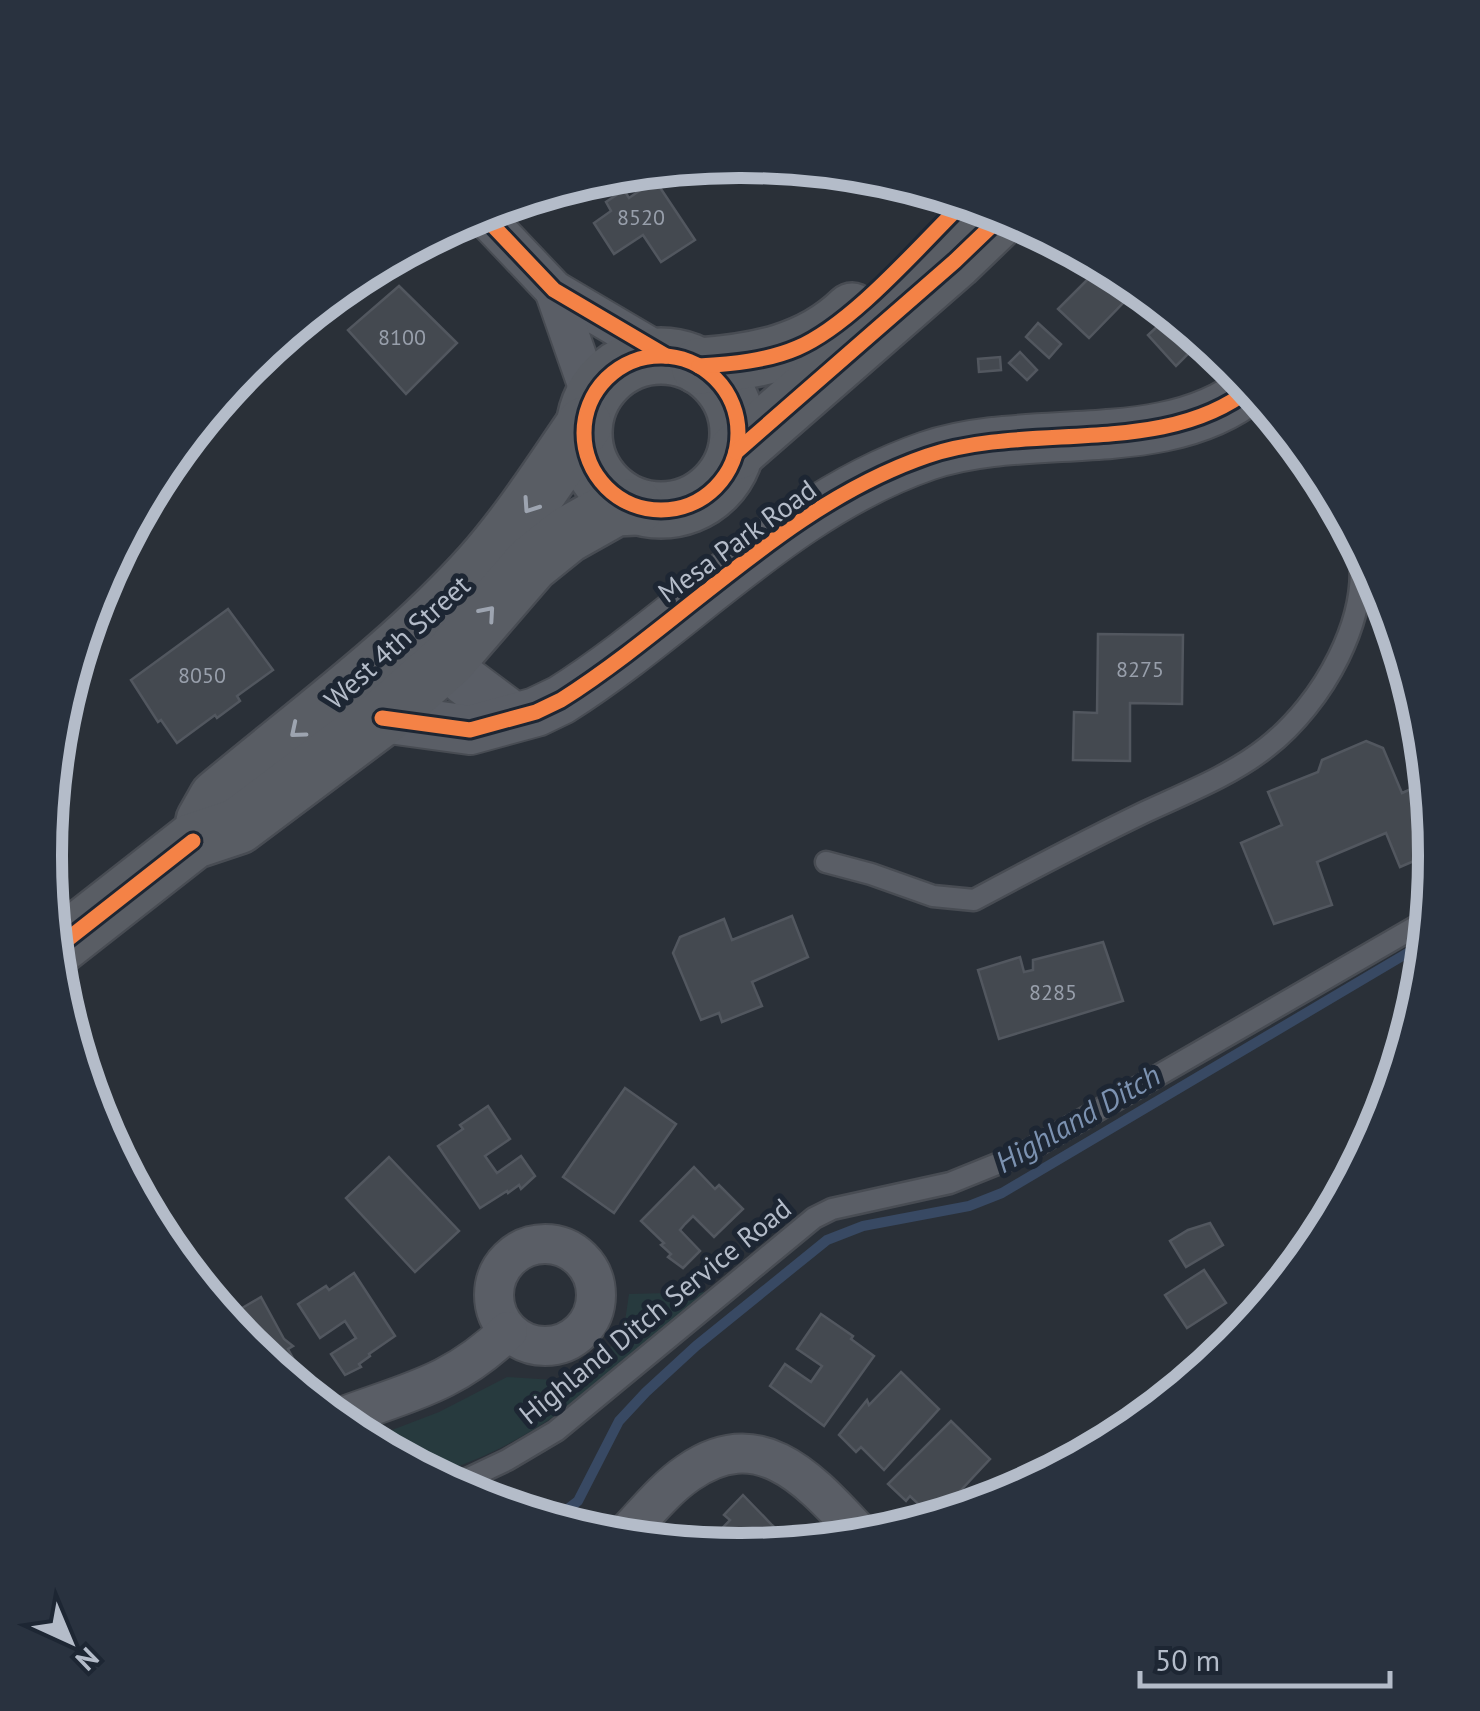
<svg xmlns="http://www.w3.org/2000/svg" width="1480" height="1711" font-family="'PT Sans',sans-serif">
<rect width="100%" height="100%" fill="#2a3038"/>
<path fill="#273a3e" d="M708,1292C624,1364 540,1445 431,1475L366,1440L439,1412L507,1377L554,1380L594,1365L619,1338L625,1321L629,1294Z"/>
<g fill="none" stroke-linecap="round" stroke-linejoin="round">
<polyline stroke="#384963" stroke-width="10" points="543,1518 565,1511 578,1501 619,1421 646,1392 696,1346 827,1240 863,1226 969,1206 1002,1193 1426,942"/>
</g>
<g fill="#444950" stroke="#52575f" stroke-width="2.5">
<polygon points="655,180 695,240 661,262 643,235 614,254 594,223 611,211 606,202 624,190 629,198"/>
<polygon points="1102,265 1121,280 1114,288 1126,300 1089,338 1058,309"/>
<polygon points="399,286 457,343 406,394 348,330"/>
<polygon points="1171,314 1202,340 1176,366 1148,335"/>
<polygon points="1038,323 1061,344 1049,358 1026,337"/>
<polygon points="1020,352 1037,370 1027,380 1009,363"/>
<polygon points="1000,357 1001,370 979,372 978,359"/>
<polygon points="228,609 273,670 237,696 240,701 217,718 215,715 177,743 161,720 158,722 131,680"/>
<polygon points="1098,634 1183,635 1182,704 1130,703 1130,761 1073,760 1074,712 1097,713"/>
<polygon points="1366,741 1383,748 1402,793 1418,786 1430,814 1426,816 1433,832 1435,852 1400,867 1386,833 1317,862 1332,905 1274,924 1241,843 1282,825 1268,792 1318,772 1322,760"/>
<polygon points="792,916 808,957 752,982 762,1006 722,1022 719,1013 701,1020 673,953 680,937 724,919 732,940"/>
<polygon points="1103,942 1123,1001 999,1039 978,970 1020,957 1024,972 1033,970 1033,960"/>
<polygon points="625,1088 676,1124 614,1213 563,1177"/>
<polygon points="488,1106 510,1139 485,1156 497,1173 521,1156 535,1176 521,1189 519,1185 508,1193 507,1191 480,1208 438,1146 463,1129 460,1125"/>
<polygon points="389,1157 459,1231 415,1272 346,1198"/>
<polygon points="694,1167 715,1189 719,1185 743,1209 714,1237 693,1216 685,1224 680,1230 700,1251 683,1268 668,1257 671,1254 661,1245 664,1243 641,1221"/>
<polygon points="1210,1223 1223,1245 1186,1267 1170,1241 1188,1230"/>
<polygon points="1204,1270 1226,1303 1187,1328 1165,1295"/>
<polygon points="354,1273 395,1336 369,1354 370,1356 359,1364 361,1367 345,1375 331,1354 356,1338 345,1321 320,1338 298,1304 326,1286 329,1290"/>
<polygon points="261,1297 284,1339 293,1346 288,1349 302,1375 291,1381 248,1347 225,1318"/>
<polygon points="821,1314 853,1336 851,1339 874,1356 824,1426 770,1386 785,1364 811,1382 822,1366 797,1349"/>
<polygon points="901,1372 939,1409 884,1470 861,1447 856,1452 839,1435 867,1400 869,1405"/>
<polygon points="951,1421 990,1459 934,1519 910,1496 906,1501 888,1484"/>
<polygon points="1005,1476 1019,1491 1005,1498 962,1511 969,1505 970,1508"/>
<polygon points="743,1495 772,1525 793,1545 739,1550 716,1548 709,1542 730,1520 724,1515"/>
</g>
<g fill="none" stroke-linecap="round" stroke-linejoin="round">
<g stroke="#484c53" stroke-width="25">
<g id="service">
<path d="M826,862L871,874L933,896L974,900C1030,870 1087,840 1145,812C1186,793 1232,775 1267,747C1322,704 1373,617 1358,545"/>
<polyline points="452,1486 507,1460 556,1431 814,1218 832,1209 950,1183 1024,1153 1429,919"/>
</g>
</g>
<g stroke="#484c53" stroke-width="42">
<g id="minor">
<polyline points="480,212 554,290 666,356"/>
<polyline points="554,290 592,399"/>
<circle cx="545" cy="1295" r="51"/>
<path d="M336,1419C407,1392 451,1386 508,1331"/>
<path d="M621,1539C642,1518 663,1490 688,1473C764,1420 815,1487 864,1538"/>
</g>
</g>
<g stroke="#484c53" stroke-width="52">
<g id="tertiary">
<polyline points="448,660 464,680 512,716"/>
<path d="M382,718L470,730L536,712L561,700C684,622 787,504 927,456C1028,421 1165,458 1251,388"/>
</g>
</g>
<g stroke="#484c53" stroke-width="60">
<g id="secondary">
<circle cx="661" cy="433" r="77"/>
<path d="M699,366C755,362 810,352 852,311"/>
<polyline points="736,452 955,261 1005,213"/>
<path d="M204,821L217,798C304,725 405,651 481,566C520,522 551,473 584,425"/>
<polyline points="54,950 193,841 238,826 382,718 448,660 531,564 567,535 615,508 636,507"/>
</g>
</g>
<use href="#service" stroke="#5a5e66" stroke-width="20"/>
<use href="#minor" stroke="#5a5e66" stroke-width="38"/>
<use href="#tertiary" stroke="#5a5e66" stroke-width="48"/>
<use href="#secondary" stroke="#595d64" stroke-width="55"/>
<g stroke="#1d2633" stroke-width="21">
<g id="cycleway">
<polyline points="480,212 554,290 666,356"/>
<circle cx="661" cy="433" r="77"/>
<path d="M699,366C731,364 767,361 797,348C853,324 920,245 965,201"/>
<polyline points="736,452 955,261 1005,213"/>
<path d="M382,718L470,730L536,712L561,700C684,622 787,504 927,456C1028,421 1165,458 1251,388"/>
<polyline points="54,950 193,841"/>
</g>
</g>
<use href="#cycleway" stroke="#f48246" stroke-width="15"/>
</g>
<defs><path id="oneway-chevron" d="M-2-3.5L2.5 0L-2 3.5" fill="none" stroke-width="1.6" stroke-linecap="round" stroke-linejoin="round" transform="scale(2.5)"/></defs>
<g stroke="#9da4b0">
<use href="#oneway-chevron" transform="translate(530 506) rotate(124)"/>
<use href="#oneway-chevron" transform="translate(488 613) rotate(-49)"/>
<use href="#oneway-chevron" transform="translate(297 731) rotate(140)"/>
</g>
<g text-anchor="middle" stroke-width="10" stroke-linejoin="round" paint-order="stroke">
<g font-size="22" fill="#989fab">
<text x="641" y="225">8520</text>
<text x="402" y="345">8100</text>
<text x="1140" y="677">8275</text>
<text x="202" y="683">8050</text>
<text x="1053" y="1000">8285</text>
</g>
<g font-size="28" fill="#b4bcc9" stroke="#1d2633">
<text transform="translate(737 541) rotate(-36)" y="10">Mesa Park Road</text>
<text transform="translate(397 642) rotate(-42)" y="10">West 4th Street</text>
<text transform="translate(655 1311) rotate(-39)" y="10">Highland Ditch Service Road</text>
</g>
<g font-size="30" font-style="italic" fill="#7c92b1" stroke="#1d2633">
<text transform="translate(1078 1119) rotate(-30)" y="10">Highland Ditch</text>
</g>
</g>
<path d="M0 0H1480V1711H0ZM739 178H741A677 677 0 0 1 1418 855V856A677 677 0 0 1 741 1533H739A677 677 0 0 1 62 856V855A677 677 0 0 1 739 178Z" fill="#29323f" fill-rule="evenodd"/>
<path fill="none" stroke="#b4bcc9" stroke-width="12" d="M739 178H741A677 677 0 0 1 1418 855V856A677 677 0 0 1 741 1533H739A677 677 0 0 1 62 856V855A677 677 0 0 1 739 178Z"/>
<g transform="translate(70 1641) rotate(136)" stroke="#1d2633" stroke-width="8" paint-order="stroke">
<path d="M0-8L18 38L0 25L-18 38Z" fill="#b4bcc9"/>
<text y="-15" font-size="28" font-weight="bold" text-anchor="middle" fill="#b4bcc9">N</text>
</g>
<path d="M1140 1671v15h250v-15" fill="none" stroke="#b4bcc9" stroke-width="5"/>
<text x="1155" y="1671" font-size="30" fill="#b4bcc9" stroke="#1d2633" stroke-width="8" paint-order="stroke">50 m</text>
</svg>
